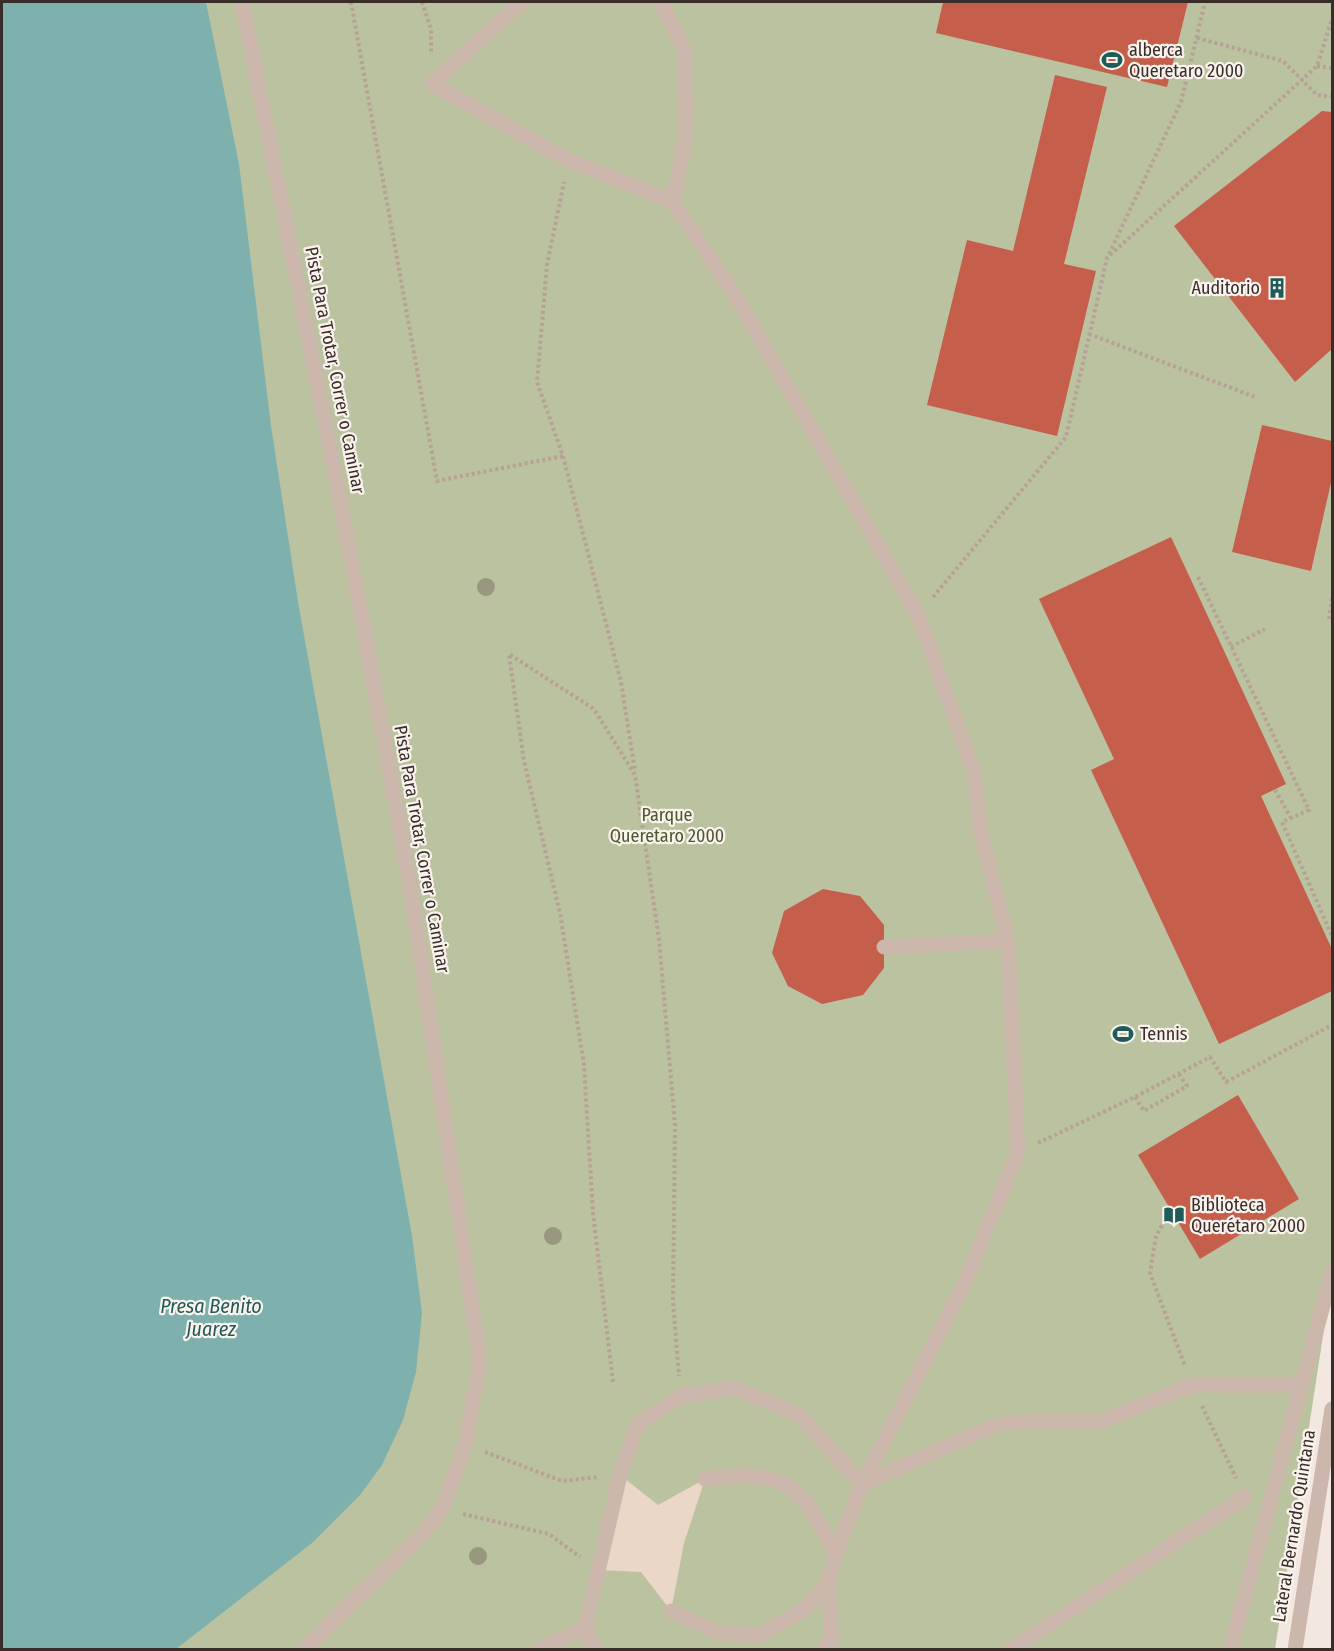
<svg xmlns="http://www.w3.org/2000/svg" width="1334" height="1651" font-family="'Fira Sans Condensed',sans-serif">
<rect width="100%" height="100%" fill="#f3e8df"/>
<polygon fill="#bac29f" points="2,2 1332,2 1332,1277 1275,1649 2,1650"/>
<polygon fill="#ebd7c7" points="620,1475 658,1505 705,1479 684,1543 671,1611 641,1572 597,1570"/>
<polygon fill="#7eb0ae" points="2,2 206,2 239,164 271,426 298,602 412,1236 422,1313 416,1372 403,1420 382,1465 360,1495 312,1543 176,1649 2,1649"/>
<g fill="#c55e4b">
<polygon points="943,2 1188,2 1167,87 936,33"/>
<polygon points="1055,75 1107,87 1064,264 1096,271 1057,436 927,405 967,240 1013,251"/>
<polygon points="1322,111 1332,112 1332,349 1295,382 1174,226"/>
<polygon points="1262,425 1332,441 1332,478 1311,571 1232,552"/>
<polygon points="1171,537 1286,784 1261,796 1332,949 1332,991 1219,1044 1091,770 1114,759 1039,599"/>
<polygon points="823,889 860,896 884,925 884,968 863,995 822,1004 788,986 772,953 784,911"/>
<polygon points="1238,1095 1299,1199 1200,1259 1138,1155"/>
</g>
<g fill="none" stroke-linecap="round" stroke-linejoin="round">
<g stroke="#b7a195" stroke-width="4" stroke-dasharray="3 3" stroke-linecap="butt">
<polyline points="351,2 437,481 563,456 537,382 547,265 564,182"/>
<polyline points="422,2 431,29 431,53"/>
<polyline points="1197,38 1283,61 1317,95 1332,97"/>
<polyline points="1317,66 1332,68"/>
<polyline points="1109,254 1181,102 1205,2"/>
<polyline points="1089,334 1255,397"/>
<polyline points="563,456 621,682 635,771"/>
<polyline points="1198,577 1309,810 1282,822 1332,936"/>
<polyline points="933,597 1066,437 1107,258 1317,66 1332,19"/>
<polyline points="1329,619 1332,598"/>
<polyline points="1231,647 1265,629"/>
<polyline points="1275,790 1291,818"/>
<polyline points="1135,1097 1144,1111 1187,1086 1179,1074"/>
<polyline points="1038,1143 1135,1097 1210,1057 1226,1082 1332,1025"/>
<polyline points="1171,1210 1156,1236 1150,1273 1185,1366"/>
<polyline points="613,1382 593,1213 584,1065 560,913 524,761 509,654 594,709 635,775 659,939 675,1125 673,1301 679,1376"/>
<polyline points="1202,1406 1236,1478"/>
<polyline points="485,1452 562,1481 598,1477"/>
<polyline points="463,1514 549,1534 580,1557"/>
</g>
<g stroke="#cbb7ab" stroke-width="15">
<polyline points="242,2 345,525 410,884 480,1361 465,1445 442,1510 424,1532 304,1650"/>
<polyline points="521,2 432,84 568,160 673,202 738,300 918,615 974,772 980,829 1008,941 1018,1152 967,1278 862,1484"/>
<polyline points="661,2 685,51 686,136 673,202"/>
<polyline points="884,947 1008,941"/>
<path d="M705,1479C731,1475 763,1473 788,1486C806,1495 828,1536 835,1555"/>
<polyline points="862,1484 996,1425 1013,1422 1100,1422 1192,1385 1302,1385"/>
<polyline points="671,1611 716,1632 758,1636 803,1610 828,1583"/>
<polyline points="537,1650 585,1628"/>
<polyline points="595,1650 585,1628 620,1475 637,1425 681,1396 734,1388 799,1415 862,1484 835,1555 828,1583 832,1638 824,1650"/>
<polyline points="1010,1650 1245,1497"/>
<polyline points="1230,1650 1332,1272"/>
<polyline points="1295,1650 1332,1409"/>
</g>
</g>
<g fill="#97987e">
<circle cx="486" cy="587" r="9"/>
<circle cx="553" cy="1236" r="9"/>
<circle cx="478" cy="1556" r="9"/>
</g>
<defs>
<g id="stadium-bare" transform="scale(1.62)"><path d="M0-5a6.5 5 0 1 0 0 10a6.5 5 0 1 0 0-10ZM-3.5-1.8h7v3.6h-7Z" fill="#1f5b59" stroke="#faf2ec" stroke-width="2.5" paint-order="stroke"/></g>
<g id="building-bare" transform="scale(1.62)"><path d="M-4-6H4V6H1V3H-1V6H-4ZM-2.5-4.3h1.7v1.8h-1.7ZM.8-4.3h1.7v1.8H.8ZM-2.5-1h1.7V.8h-1.7ZM.8-1h1.7V.8H.8Z" fill="#1f5b59" stroke="#faf2ec" stroke-width="2.5" paint-order="stroke"/></g>
<g id="library-bare" transform="scale(1.62)"><path d="M-6-4Q-3-5.5-.7-3.5V5Q-3 3-6 4ZM6-4Q3-5.5 .7-3.5V5Q3 3 6 4Z" fill="#1f5b59" stroke="#faf2ec" stroke-width="2.5" paint-order="stroke"/></g>
</defs>
<g fill-rule="evenodd">
<use href="#stadium-bare" x="1112" y="60"/>
<use href="#building-bare" x="1277" y="288"/>
<use href="#stadium-bare" x="1123" y="1034"/>
<use href="#library-bare" x="1174" y="1215"/>
</g>
<g text-anchor="middle" stroke-width="4.5" stroke-linejoin="round" paint-order="stroke">
<g font-size="18" fill="#392d2a" stroke="#faf2ec" text-anchor="start">
<text x="1129" y="56">alberca<tspan x="1129" dy="21">Queretaro 2000</tspan></text>
<text x="1260" y="294" text-anchor="end">Auditorio</text>
<text x="1140" y="1040">Tennis</text>
<text x="1191" y="1211">Biblioteca<tspan x="1191" dy="21">Querétaro 2000</tspan></text>
</g>
<g font-size="18" fill="#392d2a" stroke="#faf2ec">
<text transform="translate(335 370) rotate(79)" y="6">Pista Para Trotar, Correr o Caminar</text>
<text transform="translate(422 849) rotate(80)" y="6">Pista Para Trotar, Correr o Caminar</text>
<text transform="translate(1294 1526) rotate(-81)" y="6">Lateral Bernardo Quintana</text>
</g>
<g font-size="18" fill="#4c572e" stroke="#faf2ec">
<text x="667" y="821">Parque<tspan x="667" dy="21">Queretaro 2000</tspan></text>
</g>
<g font-size="20" font-style="italic" fill="#1f5b59" stroke="#faf2ec">
<text x="211" y="1313">Presa Benito<tspan x="211" dy="23">Juarez</tspan></text>
</g>
</g>
<rect width="1334" height="1651" fill="none" stroke="#392d2a" stroke-width="6"/>
</svg>
